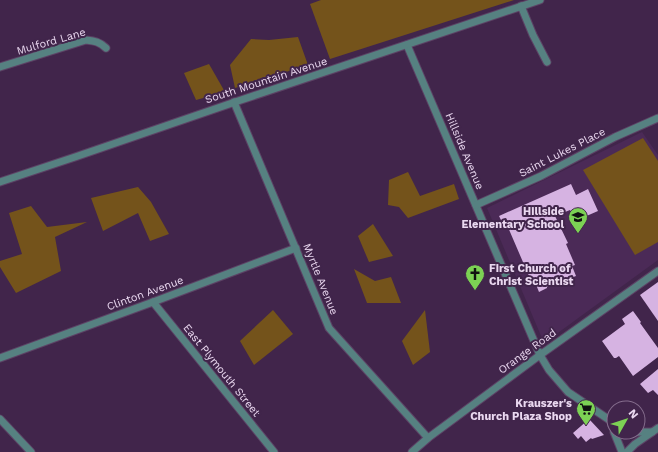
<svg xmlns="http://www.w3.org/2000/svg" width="658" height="452" font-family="'Work Sans',sans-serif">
<rect width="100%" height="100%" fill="#41254b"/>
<polygon fill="#4b2a57" points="642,132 658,155 658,260 544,343 487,208"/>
<g fill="#74531b">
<polygon points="321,0 514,0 330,59 310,4"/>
<polygon points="298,37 308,65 235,88 230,65 251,39 269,40"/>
<polygon points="209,64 225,92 196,100 184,73"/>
<polygon points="643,138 658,161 658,242 635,255 583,170"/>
<polygon points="408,172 420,196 454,184 459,199 408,218 399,207 388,205 389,180"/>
<polygon points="138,187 151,202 169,234 150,241 138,213 103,231 91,198"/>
<polygon points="31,206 47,227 87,222 55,237 61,271 16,293 0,267 0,261 22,254 9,213"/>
<polygon points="373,224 393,256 369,262 358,236"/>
<polygon points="354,269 375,281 391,277 401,303 367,303"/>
<polygon points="273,310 293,334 254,365 240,341"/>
<polygon points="425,310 430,352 413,365 402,341"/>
</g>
<g fill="#d6b3e2">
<polygon points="571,184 576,195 588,189 598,211 575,221 570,210 555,216 568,243 566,244 575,265 572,266 576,276 568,279 567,278 547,287 547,288 539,292 535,282 532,283 507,225 504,226 499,216"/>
<polygon points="658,282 658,321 640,295"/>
<polygon points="633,311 641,322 640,323 658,348 658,357 633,376 619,356 616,358 614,358 602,341 625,324 622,319"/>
<polygon points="658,369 658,395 653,390 648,393 640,384"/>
<polygon points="589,419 604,435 592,439 591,438 586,442 581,436 578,439 573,433"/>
</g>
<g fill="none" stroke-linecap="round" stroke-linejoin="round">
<g stroke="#5c4265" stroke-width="9">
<g id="minor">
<polyline points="521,6 533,35 547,62"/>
<polyline points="407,45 540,355 549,370 568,392 614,423"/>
<path d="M0,67L86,40C95,41 100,42 106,48"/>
<polyline points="234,102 329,328 428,438"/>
<polyline points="0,182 75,157 238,101 540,0"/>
<polyline points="476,205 541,176 615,137 658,118"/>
<polyline points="153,302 274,452"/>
<polyline points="0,358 153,302 296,248"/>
<polyline points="0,419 31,452"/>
<polyline points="614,432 622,452"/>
<polyline points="638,432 652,432"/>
<polyline points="412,452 428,438 540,355 658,271"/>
<polyline points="627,452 635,444 658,428"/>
</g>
</g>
<use href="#minor" stroke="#568181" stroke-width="7"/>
</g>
<defs>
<g id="school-pin" transform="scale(1)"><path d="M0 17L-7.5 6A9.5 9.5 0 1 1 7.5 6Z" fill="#7cd154" stroke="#41254b"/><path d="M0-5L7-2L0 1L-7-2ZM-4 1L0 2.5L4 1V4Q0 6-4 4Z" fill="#111"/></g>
<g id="church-pin" transform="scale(1)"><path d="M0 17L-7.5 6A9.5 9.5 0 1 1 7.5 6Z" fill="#7cd154" stroke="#41254b"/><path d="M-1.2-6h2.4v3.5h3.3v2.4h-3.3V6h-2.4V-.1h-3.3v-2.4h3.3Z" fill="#111"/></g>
<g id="supermarket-pin" transform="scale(1)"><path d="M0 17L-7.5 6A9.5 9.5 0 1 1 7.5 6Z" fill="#7cd154" stroke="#41254b"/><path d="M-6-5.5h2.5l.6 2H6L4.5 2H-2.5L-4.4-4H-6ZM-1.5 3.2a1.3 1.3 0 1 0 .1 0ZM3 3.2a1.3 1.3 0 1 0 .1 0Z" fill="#111"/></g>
</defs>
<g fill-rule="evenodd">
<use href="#school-pin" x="578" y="217"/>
<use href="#church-pin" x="475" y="274"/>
<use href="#supermarket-pin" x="586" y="409"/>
</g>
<g text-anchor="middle" stroke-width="4" stroke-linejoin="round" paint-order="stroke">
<g font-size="11" fill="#ead8f0" stroke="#41254b">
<text transform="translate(51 41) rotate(-16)" y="4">Mulford Lane</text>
<text transform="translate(266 80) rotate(-18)" y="4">South Mountain Avenue</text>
<text transform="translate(465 151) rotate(67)" y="4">Hillside Avenue</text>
<text transform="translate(562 152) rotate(-27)" y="4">Saint Lukes Place</text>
<text transform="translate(321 279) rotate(68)" y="4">Myrtle Avenue</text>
<text transform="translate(145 293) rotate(-20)" y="4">Clinton Avenue</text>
<text transform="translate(527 351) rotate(-36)" y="4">Orange Road</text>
<text transform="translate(222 370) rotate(51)" y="4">East Plymouth Street</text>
</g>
<g font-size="11" font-weight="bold" fill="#ead8f0" stroke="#41254b" text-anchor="end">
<text x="564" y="215">Hillside<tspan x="564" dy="13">Elementary School</tspan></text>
<text x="489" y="272" text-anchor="start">First Church of<tspan x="489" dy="13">Christ Scientist</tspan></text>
<text x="572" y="407">Krauszer's<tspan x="572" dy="13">Church Plaza Shop</tspan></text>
</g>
</g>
<g transform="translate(626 420) rotate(51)"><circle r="19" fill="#41254b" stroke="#856d8d"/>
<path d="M0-3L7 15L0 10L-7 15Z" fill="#7cd154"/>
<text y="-6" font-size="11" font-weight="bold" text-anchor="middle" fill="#ead8f0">N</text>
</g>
</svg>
